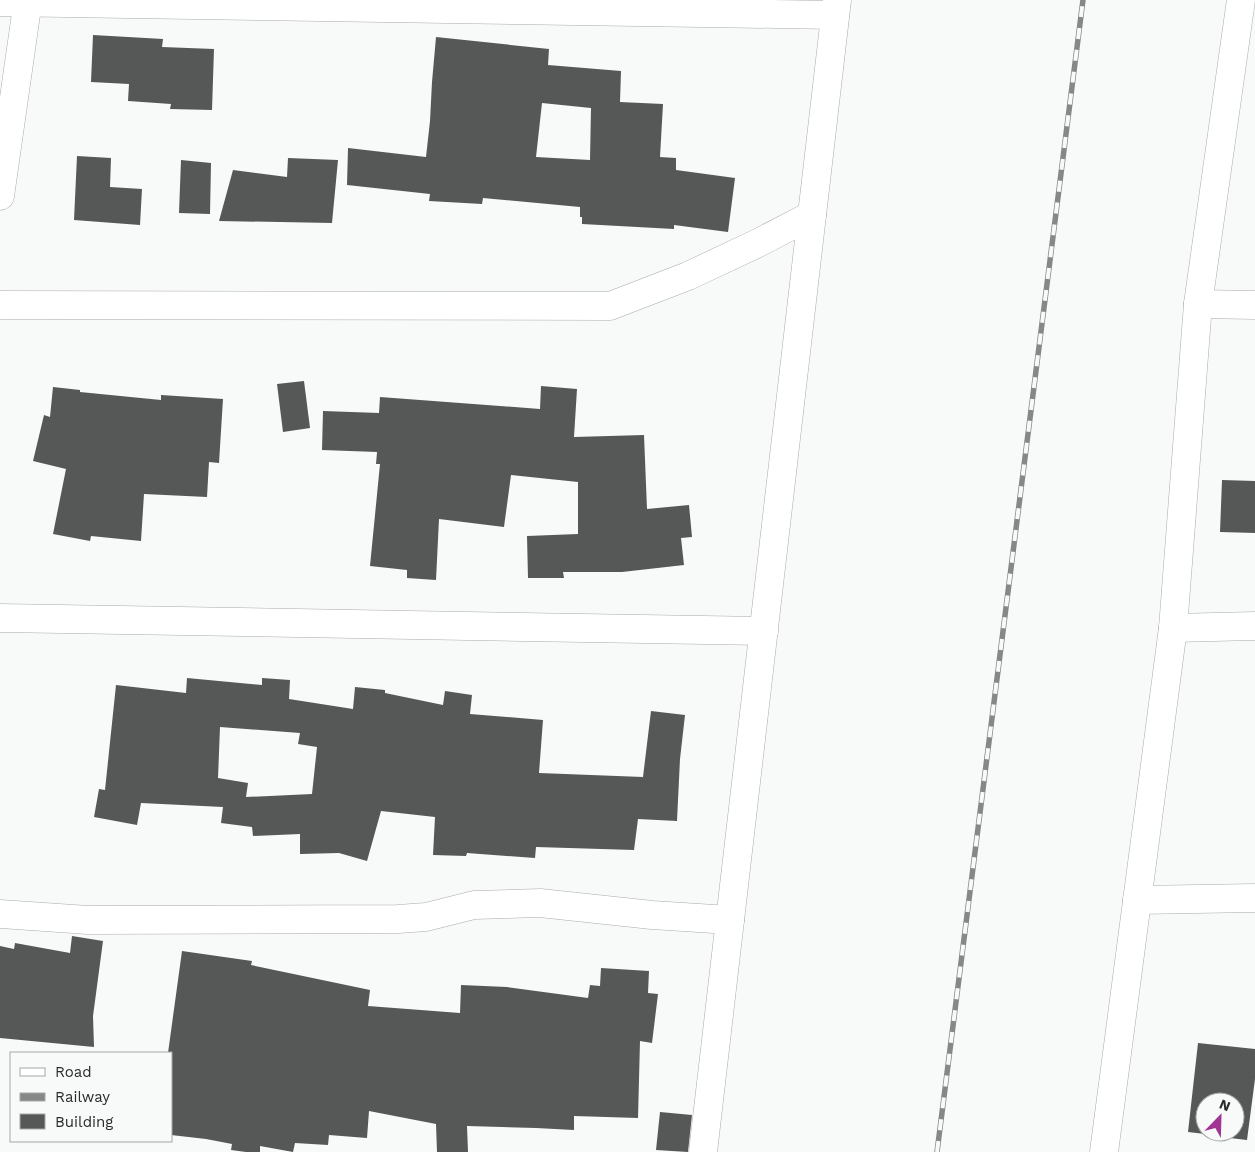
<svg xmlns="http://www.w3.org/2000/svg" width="1255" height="1152" font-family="'Work Sans',sans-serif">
<rect width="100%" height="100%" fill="#f7faf8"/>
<g fill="#565857" fill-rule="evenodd">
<polygon points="93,35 163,39 162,47 214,49 212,110 170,109 171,104 128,101 129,84 91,82"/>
<path d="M436,37L549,49L548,65L621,71L620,102L663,104L660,157L676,158V170L735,178L728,232L674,225V229L582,224V217H580V207L483,198L482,204L429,201L430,194L347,185L348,148L426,157L430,121L432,82ZM542,103L591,108L590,160L536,157Z"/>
<polygon points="77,156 111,158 110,187 142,189 140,225 74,220"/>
<polygon points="288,158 338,160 332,223 219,221 233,170 287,177"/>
<polygon points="181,160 211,163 210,214 179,213"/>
<polygon points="304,381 310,428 283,432 277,384"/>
<polygon points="541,386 577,389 574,437 644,435 647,509 689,505 692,537 681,538 684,565 622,572 563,572 564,578 528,578 527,536 578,534 578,482 511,475 504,527 439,519 436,580 407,578 407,570 370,566 380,464 376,464 377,452 322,450 323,411 379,413 380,397 540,409"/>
<polygon points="53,387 80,390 80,392 161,400 161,395 223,399 219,463 209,462 207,497 144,494 141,541 91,536 90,541 53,534 66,469 33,461 44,415 50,417"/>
<polygon points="1222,480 1255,481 1255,533 1220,532"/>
<path d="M187,678L262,685V678L290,680L289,699L353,709L355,687L385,690V693L443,705L445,691L472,695L470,714L543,720L539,773L643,777L651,711L685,715L680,759L677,821L638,819L634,850L536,847L535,858L467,853L466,856L433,855L435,817L381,811L367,861L339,853L300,854V834L253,836L252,827L221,823L223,807L141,803L137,825L94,817L99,789L105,790L116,685L186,693ZM220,727L300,733L298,744L317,747L312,794L246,797L248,783L218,778Z"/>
<polygon points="72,936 103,941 93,1016 94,1047 0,1038 0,946 14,949 15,943 70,953"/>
<polygon points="182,951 252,961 251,965 370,990 368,1006 460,1013 461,985 507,987 588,998 590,985 600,986 601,968 649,971 648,993 658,994 652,1043 640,1041 638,1118 574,1116 574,1130 536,1128 467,1126 468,1152 437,1152 436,1124 369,1111 367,1138 329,1135 328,1145 295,1143 293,1152 260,1146 260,1152 246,1152 231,1150 232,1144 206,1139 171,1135 171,1053 168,1053"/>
<path d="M1198,1043L1255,1049V1079L1247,1140L1221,1137L1222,1136L1188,1132ZM1205,1102H1235V1132H1205Z"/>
<polygon points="660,1112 692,1115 688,1152 656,1150"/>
</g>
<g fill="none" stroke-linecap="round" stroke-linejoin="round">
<g stroke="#a9acaa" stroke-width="29">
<g id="minor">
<polyline points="0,2 835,15"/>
<polyline points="0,196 28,0"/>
<polyline points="1198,304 1255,305"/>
<polyline points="0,305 610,306 688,276 758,243 812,215"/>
<polyline points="0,618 764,631"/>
<polyline points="1173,628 1255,626"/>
<polyline points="1137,900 1255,898"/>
<polyline points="0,914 88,920 398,919 426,917 474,905 540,903 652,915 730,920"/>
<polyline points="703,1152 837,0"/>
<polyline points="1104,1152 1173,628 1198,304 1241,0"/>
</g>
</g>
<use href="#minor" stroke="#fff" stroke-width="28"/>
<g stroke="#868887" stroke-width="5.5">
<polyline id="rail" points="937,1152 1083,0"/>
</g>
<use href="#rail" stroke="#f7faf8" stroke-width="4" stroke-dasharray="11" stroke-linecap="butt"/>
</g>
<rect x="10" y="1052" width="162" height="90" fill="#f7faf8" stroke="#a5a7a6"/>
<rect x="20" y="1068" width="25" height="8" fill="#ffffff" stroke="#a5a7a6"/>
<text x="55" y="1077" font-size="15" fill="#2a2b2a">Road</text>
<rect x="20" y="1093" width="25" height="8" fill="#868887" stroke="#a5a7a6"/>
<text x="55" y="1102" font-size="15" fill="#2a2b2a">Railway</text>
<rect x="20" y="1114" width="25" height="15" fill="#565857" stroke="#a5a7a6"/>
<text x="55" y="1127" font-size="15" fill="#2a2b2a">Building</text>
<g transform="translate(1220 1117) rotate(23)"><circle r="24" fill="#f7faf8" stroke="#a5a7a6"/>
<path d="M0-4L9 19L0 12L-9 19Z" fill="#a23493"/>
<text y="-8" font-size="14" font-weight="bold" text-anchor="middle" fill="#2a2b2a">N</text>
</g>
</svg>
